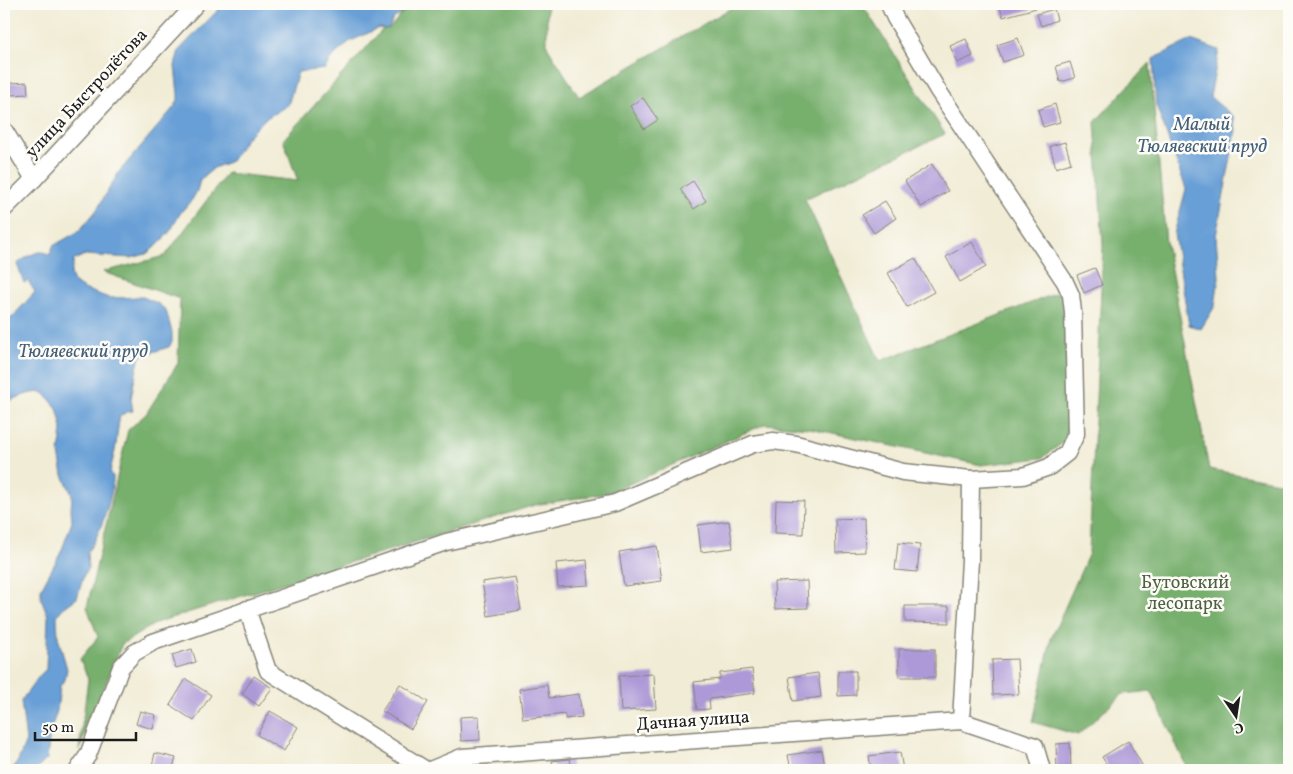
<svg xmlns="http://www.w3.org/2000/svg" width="1293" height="774" font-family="Vollkorn,serif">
<rect width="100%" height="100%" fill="#fdfcf7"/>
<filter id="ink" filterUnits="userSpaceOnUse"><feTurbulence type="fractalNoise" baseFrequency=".02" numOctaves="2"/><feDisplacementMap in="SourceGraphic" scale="10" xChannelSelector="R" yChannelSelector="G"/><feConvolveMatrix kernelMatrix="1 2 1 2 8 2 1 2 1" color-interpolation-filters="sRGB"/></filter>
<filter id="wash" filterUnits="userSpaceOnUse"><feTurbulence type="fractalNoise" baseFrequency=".0096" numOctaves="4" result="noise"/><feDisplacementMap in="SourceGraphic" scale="20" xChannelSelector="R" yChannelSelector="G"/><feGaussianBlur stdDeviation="1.12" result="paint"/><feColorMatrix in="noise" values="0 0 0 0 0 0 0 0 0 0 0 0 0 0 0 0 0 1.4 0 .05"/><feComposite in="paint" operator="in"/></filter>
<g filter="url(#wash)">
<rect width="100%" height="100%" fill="#f1ecd5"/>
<g fill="#77af6d" stroke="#4a6644">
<polygon points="418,4 547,4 547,46 579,97 738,4 862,4 945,134 805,199 880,361 1062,291 1064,299 1068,427 1064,442 1042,458 981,465 809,428 765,424 609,493 535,505 158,622 122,644 79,750 88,679 80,659 98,637 87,607 128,430 146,414 178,363 180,299 103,272 165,256 227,173 298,181 283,140 383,29 390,28 403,12"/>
<polygon points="1150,63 1166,243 1209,469 1289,484 1289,770 1188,770 1151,691 1123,694 1078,735 1033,722 1051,639 1089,553 1103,246 1095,122"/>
</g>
<g fill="#679fd6" stroke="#425e79">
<path d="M224,4H406L403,12L393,19L389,28L383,29L379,28L349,42L330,59L325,69L298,72L288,105L265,119L247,137L231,161L214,168L200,180L197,191L192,200L181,212L171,230L159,244L146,254L131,258L85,255L74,260L71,273L74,283L84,289L109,298L143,297L157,303L166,310L172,332V342L169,347L140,356L134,382L131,399L133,411L127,412L120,416C118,426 117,435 116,445C115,454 111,464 110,473L113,476C114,494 99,539 87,552L88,568L84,575L77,598L62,609L57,616L58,637L67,669L65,680L60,686L57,711L50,732L47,759L36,770H12L18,761L26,741L21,701L40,675L46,669L48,616L41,598V589L61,552L72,522L71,509L72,495L63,475L59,453L62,430L61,423L57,408L44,393C30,390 16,399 4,403V326L35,292L28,281L24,283L17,264C27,257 39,247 50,255L53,246L79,231L96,211L119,172L175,106L178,100V94L175,66L179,50Z"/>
<polygon points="1191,40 1219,50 1210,97 1234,117 1236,131 1216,236 1219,277 1215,306 1201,329 1189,325 1174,234 1186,189 1156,105 1153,59"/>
</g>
<g id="blocks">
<g fill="#ad99d7">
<polygon points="999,4 1040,4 1040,7 1003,17"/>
<polygon points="1054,9 1057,20 1041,26 1037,14"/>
<polygon points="1018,38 1024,55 1003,62 997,45"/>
<polygon points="966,39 973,56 957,63 950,46"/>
<polygon points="1070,62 1075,78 1060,82 1056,66"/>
<polygon points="27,82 28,94 12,95 9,92 8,89 11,83"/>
<polygon points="643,98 658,120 644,129 630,106"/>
<polygon points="1055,104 1060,122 1043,127 1038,110"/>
<polygon points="1065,142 1071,163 1056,168 1050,146"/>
<polygon points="932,164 948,191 921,207 905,181"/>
<polygon points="693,181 706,201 694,209 680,189"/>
<polygon points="885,201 896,218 874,233 862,215"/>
<polygon points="972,242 986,267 960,282 946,257"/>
<polygon points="915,258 934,292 907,307 888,273"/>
<polygon points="1095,268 1102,285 1084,293 1077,275"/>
<polygon points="776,500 804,501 803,534 775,533"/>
<polygon points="864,518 865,552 836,553 835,519"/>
<polygon points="729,521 733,548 701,552 698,525"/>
<polygon points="898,543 920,545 917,572 895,570"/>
<polygon points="657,546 662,581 624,586 619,552"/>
<polygon points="587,560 589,585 558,587 556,563"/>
<polygon points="515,577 521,610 488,616 482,582"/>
<polygon points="807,581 808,608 775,609 774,582"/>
<polygon points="905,606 949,606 949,623 905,622"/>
<polygon points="192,649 196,662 176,668 172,655"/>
<rect x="899" y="649" width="36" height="28"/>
<polygon points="1017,659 1019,694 993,695 992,660"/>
<polygon points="752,669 755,693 709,699 710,709 697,710 694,682 720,679 720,673"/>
<polygon points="838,671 856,671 856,695 838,696"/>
<polygon points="818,673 821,697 793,701 789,677"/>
<polygon points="654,674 656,709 621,711 619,676"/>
<polygon points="254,676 272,688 259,706 242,694"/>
<polygon points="186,679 211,695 194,721 170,705"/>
<polygon points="400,684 428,702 411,729 382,711"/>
<polygon points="547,685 549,698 579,694 582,717 565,719 565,714 523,719 519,689"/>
<polygon points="140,711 156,715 153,729 136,724"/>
<polygon points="270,711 298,727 284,751 257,735"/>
<polygon points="479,716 480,740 461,741 460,717"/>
<polygon points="1128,741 1145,770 1110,770 1102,757"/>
<polygon points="1070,743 1071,770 1057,770 1056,744"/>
<polygon points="821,750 825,770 791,770 788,755"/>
<polygon points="900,752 903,770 871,770 869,756"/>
<polygon points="155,753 176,758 172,770 151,770"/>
<polygon points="570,759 572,770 554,770 552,761"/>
</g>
</g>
</g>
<g filter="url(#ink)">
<use href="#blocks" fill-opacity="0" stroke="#868478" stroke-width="1"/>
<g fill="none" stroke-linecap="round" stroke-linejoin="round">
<g stroke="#868478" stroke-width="19">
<g id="minor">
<polyline points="4,130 34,179"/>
<polyline points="4,209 34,179 196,4"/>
<polyline points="247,609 268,671 426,770"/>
<polyline points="961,721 970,560 971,479"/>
<polyline points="78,770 88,755 121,667 134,653 153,642 446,542 615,503 753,444 773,441 796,444 903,472 971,479 1023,476 1049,467 1067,453 1076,434 1073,312 1071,295 1065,282 937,89 895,18 889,4"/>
<polyline points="430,770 462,757 961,721 1035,746 1042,770"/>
</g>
</g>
<use href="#minor" stroke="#fff" stroke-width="16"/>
</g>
</g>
<g text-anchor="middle" stroke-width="5" stroke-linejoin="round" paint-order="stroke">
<g font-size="18" fill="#1c1c1c" stroke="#fdfcf7">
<text transform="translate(86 93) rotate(-47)" y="6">улица Быстролётова</text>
<text transform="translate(693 720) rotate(-4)" y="6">Дачная улица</text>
</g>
<g font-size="18" fill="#4c6243" stroke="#fdfcf7">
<text x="1185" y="588">Бутовский<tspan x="1185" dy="21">лесопарк</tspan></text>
</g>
<g font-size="19" font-style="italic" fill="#425e79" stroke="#fdfcf7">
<text x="1202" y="130">Малый<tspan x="1202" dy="22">Тюляевский пруд</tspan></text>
<text x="83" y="357">Тюляевский пруд</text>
</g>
</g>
<rect width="1293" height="774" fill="none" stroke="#fdfcf7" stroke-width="20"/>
<g transform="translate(1236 716) rotate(167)" stroke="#fdfcf7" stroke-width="4" paint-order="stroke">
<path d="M0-4L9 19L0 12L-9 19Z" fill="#1c1c1c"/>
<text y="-8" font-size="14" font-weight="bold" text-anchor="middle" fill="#1c1c1c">С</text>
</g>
<path d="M35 732v8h101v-8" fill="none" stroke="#1c1c1c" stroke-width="2.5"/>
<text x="42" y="732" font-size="15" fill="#1c1c1c" stroke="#fdfcf7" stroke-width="4" paint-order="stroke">50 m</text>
</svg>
